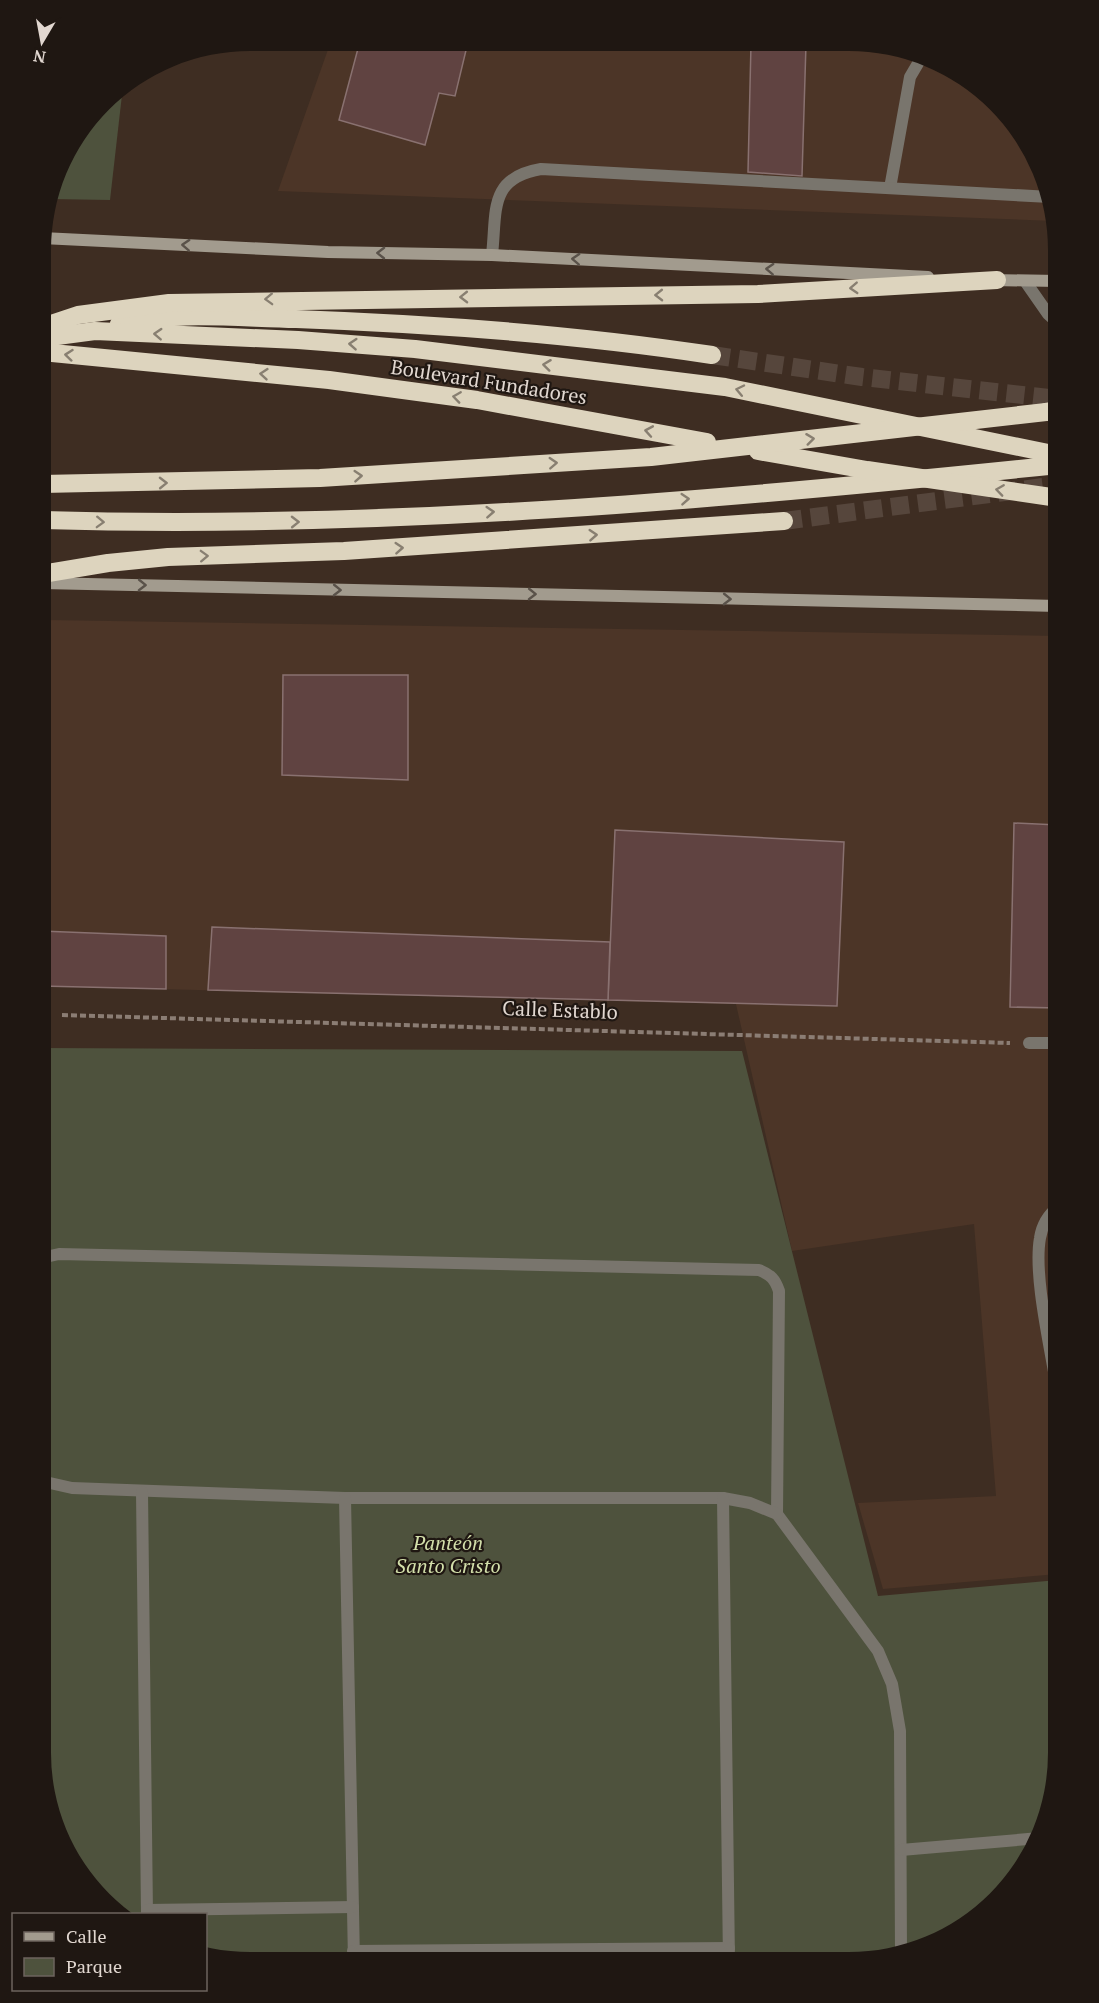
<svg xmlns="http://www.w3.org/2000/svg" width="1099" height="2003" font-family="'PT Serif',serif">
<rect width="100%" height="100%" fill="#3e2d22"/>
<g fill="#4c3527">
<polygon points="331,41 889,44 987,92 1047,183 1054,221 278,191"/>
<polygon points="46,620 1058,636 1058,1574 883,1589 858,1503 996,1496 974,1224 792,1251 736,1004 41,986"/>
</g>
<g fill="#4e523d">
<polygon points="123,86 110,200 50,199 62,157 112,93"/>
<polygon points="41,1048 742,1051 878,1596 1058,1580 1058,1767 1043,1833 1015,1881 965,1927 916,1951 849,1962 223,1961 206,1956 206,1914 118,1914 112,1911 52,1820 41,1753"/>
</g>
<g fill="#604341" stroke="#897170" stroke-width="1.5">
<polygon points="360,41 468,42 455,96 439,93 425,145 339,120"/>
<polygon points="751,44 806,44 802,176 748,172"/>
<polygon points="283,675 408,675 408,780 282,775"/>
<polygon points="1058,817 1058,1008 1010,1007 1014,823 1058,825"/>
<polygon points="615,830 844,842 837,1006 608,1000"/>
<polygon points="212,927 610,942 608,1000 208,990"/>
<polygon points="41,931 166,936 166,989 41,986"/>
</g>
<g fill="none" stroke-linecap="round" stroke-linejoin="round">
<g stroke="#56463c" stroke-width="18" stroke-dasharray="18 9" stroke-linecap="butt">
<polyline points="712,355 862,377 1058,399"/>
<polyline points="784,521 1058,485"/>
</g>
<polyline stroke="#8b7d74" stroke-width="4" stroke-dasharray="6 3" stroke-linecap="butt" points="62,1015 1010,1043"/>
<g stroke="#79756d" stroke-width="12">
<polyline points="890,188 910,77 920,60"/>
<path d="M492,255C497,211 488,178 541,169L1050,197"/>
<polyline points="1025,281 1048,314 1058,323"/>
<path d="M41,1258L59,1254L759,1270C771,1275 775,1279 779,1291L777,1514L878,1651L892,1684L900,1731L901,1954"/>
<path d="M1058,1395C1052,1354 1033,1277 1040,1238C1042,1225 1048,1215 1058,1207"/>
<polyline points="41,1481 72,1488 345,1498 723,1498 750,1503 777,1514"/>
<polyline points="142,1492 147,1914"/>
<polyline points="345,1498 354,1961"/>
<polyline points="723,1498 729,1962"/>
<polyline points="901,1850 1040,1838"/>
<polyline points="147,1910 353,1907"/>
<polyline points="353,1951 729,1948"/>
</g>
<polyline stroke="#79756d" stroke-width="12" points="1029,1043 1058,1043"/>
<g stroke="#a29b8e" stroke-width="12">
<polyline points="42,238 328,252 492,255 928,277"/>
<polyline points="991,280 1058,281"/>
<polyline points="42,583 1058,606"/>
</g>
<g stroke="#ddd4be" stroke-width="18">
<path d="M119,324C175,311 238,318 296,319C435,324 574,334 712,355"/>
<polyline points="42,327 78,315 169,303 758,294 997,280"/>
<polyline points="42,338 95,331 298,340 415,349 725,387 1058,455"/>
<polyline points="42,352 329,380 477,400 707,442"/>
<polyline points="1046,412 1058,410"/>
<path d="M42,520C382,530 721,500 1058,465"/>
<polyline points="42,574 108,563 168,557 344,551 784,521"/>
</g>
<g stroke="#ddd4be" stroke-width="18">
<polyline points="758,451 867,470 1058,498"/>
<polyline points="42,484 320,478 651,457 1046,412"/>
</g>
</g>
<defs><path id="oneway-chevron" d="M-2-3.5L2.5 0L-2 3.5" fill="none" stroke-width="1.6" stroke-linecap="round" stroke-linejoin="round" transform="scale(1.5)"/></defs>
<g stroke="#5a524a">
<use href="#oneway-chevron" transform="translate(186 245) rotate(-177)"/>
<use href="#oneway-chevron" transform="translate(381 253) rotate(-179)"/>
<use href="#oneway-chevron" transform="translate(576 259) rotate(-177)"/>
<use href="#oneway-chevron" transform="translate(770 269) rotate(-177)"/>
<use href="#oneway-chevron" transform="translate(142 585) rotate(1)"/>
<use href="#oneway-chevron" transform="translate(337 590) rotate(1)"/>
<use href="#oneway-chevron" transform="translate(532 594) rotate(1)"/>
<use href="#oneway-chevron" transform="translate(727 599) rotate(1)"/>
</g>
<g stroke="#887f71">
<use href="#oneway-chevron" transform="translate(854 288) rotate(177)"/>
<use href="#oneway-chevron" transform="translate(659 295) rotate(179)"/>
<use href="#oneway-chevron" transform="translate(464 297) rotate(179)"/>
<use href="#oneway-chevron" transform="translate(269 299) rotate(178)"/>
<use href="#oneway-chevron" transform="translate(158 334) rotate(-177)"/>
<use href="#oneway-chevron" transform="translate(353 344) rotate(-176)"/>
<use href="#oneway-chevron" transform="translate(69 355) rotate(-174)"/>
<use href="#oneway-chevron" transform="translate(547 365) rotate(-173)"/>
<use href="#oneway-chevron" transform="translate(264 374) rotate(-175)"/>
<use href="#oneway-chevron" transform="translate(740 390) rotate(-168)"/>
<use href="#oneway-chevron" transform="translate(457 397) rotate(-172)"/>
<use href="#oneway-chevron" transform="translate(649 431) rotate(-170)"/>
<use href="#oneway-chevron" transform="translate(810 439) rotate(-7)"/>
<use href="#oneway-chevron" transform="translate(553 463) rotate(-3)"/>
<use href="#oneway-chevron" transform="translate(358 476) rotate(-4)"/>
<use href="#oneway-chevron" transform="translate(163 483) rotate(-1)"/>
<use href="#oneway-chevron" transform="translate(1000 490) rotate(-172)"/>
<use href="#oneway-chevron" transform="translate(685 499) rotate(-4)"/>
<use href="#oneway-chevron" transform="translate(490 512) rotate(-4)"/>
<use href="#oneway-chevron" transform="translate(100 522) rotate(2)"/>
<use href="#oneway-chevron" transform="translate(295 522) rotate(-1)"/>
<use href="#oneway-chevron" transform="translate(593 535) rotate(-4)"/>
<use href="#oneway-chevron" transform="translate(399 548) rotate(-4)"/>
<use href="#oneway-chevron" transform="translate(204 556) rotate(-2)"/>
</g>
<g text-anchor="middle" stroke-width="4.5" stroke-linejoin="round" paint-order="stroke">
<g font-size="20" fill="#e1d7d0" stroke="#1f1712">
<text transform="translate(489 382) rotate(9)" y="7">Boulevard Fundadores</text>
<text transform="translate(560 1010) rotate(2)" y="7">Calle Establo</text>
</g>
<g font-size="20" font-style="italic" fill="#d3dfaa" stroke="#1f1712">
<text x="448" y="1550">Panteón<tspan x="448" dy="23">Santo Cristo</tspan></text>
</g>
</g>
<path d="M0 0H1099V2003H0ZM250 51H849A199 199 0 0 1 1048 250V1753A199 199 0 0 1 849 1952H250A199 199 0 0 1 51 1753V250A199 199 0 0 1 250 51Z" fill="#1f1712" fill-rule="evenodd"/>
<rect x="12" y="1913" width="195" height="78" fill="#1f1712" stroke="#6d645e" stroke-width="1.5"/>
<rect x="24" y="1932" width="30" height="9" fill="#a29b8e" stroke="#6d645e" stroke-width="1.5"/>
<text x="66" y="1943" font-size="18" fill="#e1d7d0">Calle</text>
<rect x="24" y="1958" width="30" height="18" fill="#4e523d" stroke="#6d645e" stroke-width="1.5"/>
<text x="66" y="1973" font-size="18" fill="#e1d7d0">Parque</text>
<g transform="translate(42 42) rotate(190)" stroke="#1f1712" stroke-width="4.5" paint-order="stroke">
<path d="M0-4.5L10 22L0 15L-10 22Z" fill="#e1d7d0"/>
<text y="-9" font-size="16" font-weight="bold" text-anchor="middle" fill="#e1d7d0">N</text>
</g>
</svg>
